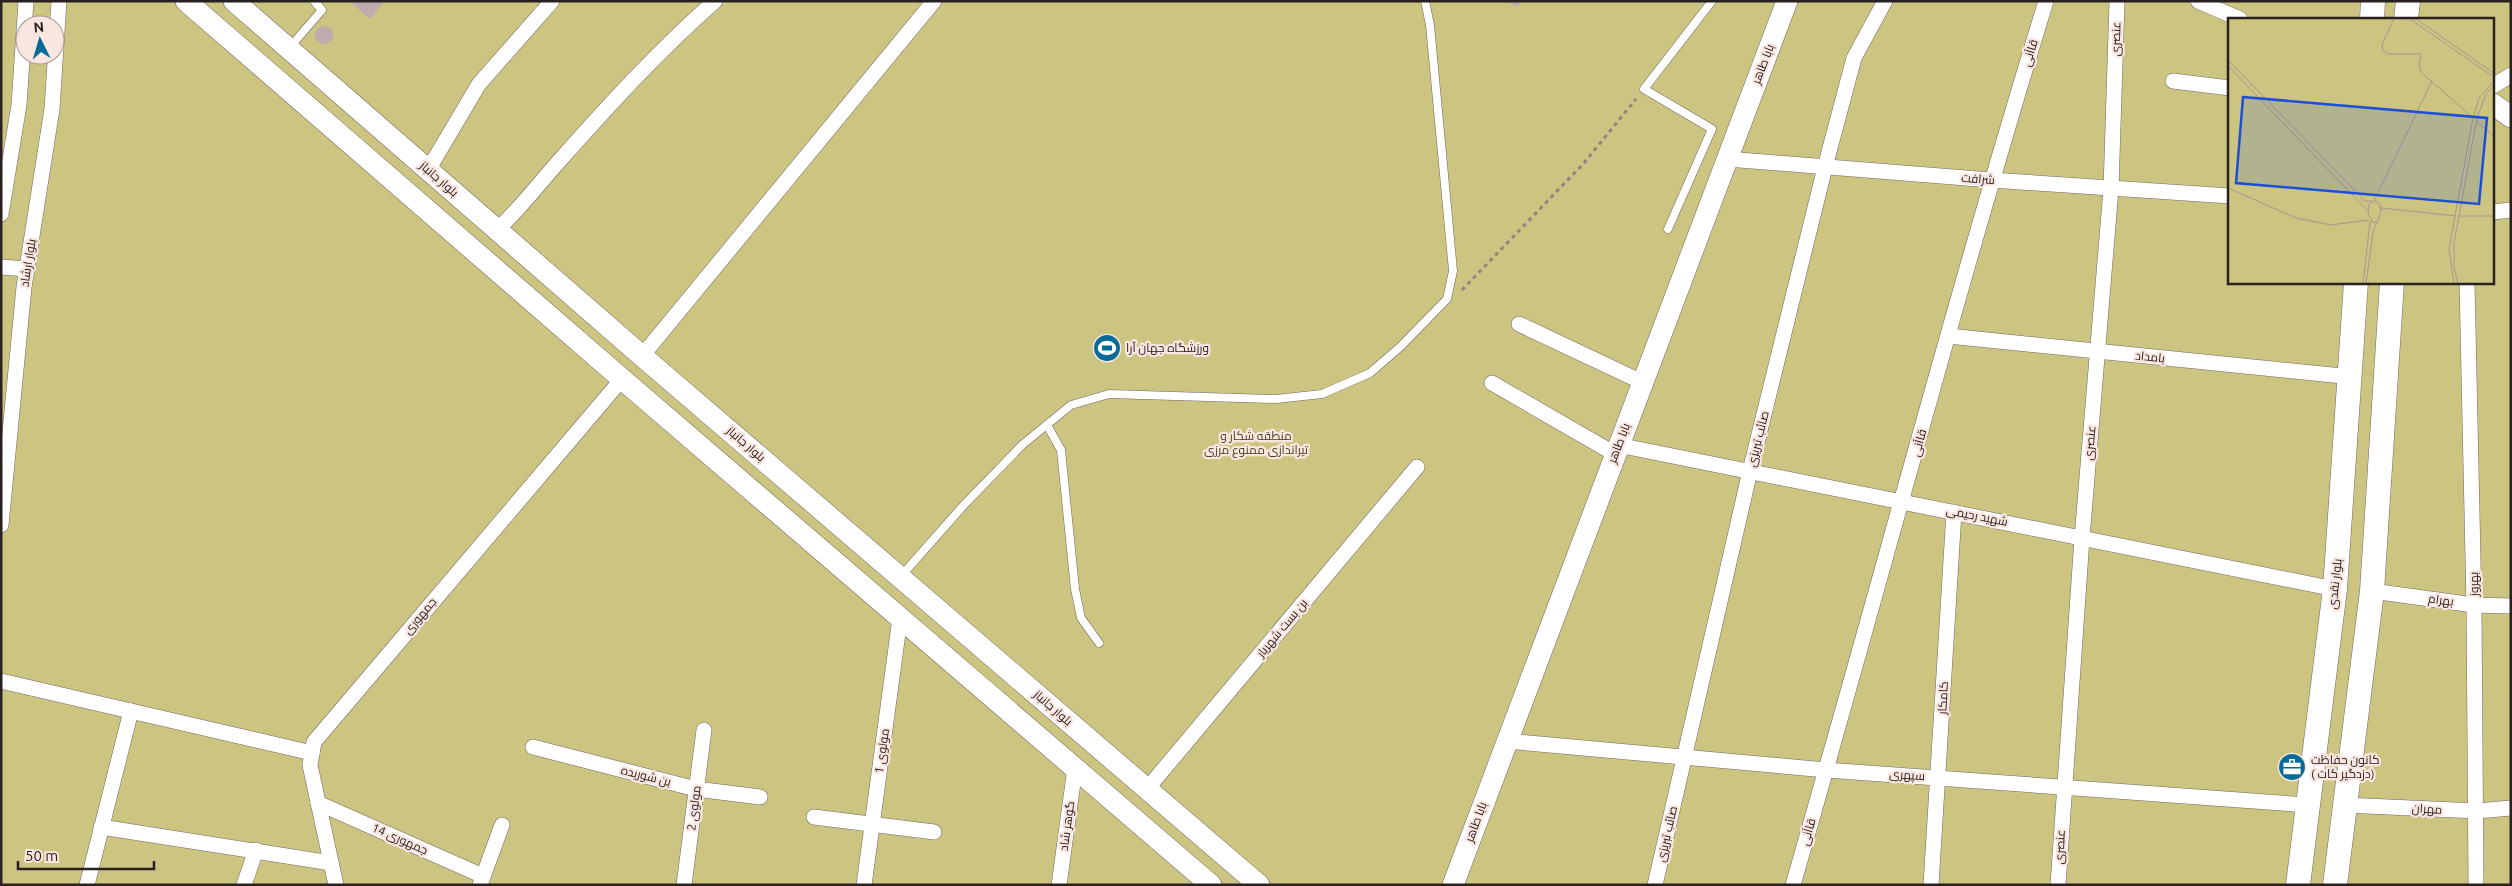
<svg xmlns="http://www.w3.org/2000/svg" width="2512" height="886" font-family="Ubuntu,Cairo,sans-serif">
<rect width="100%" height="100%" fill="#fae6e0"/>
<path fill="#cbc581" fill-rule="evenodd" d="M1,1H2511V885H1ZM2230,19H2493V282H2230ZM25,25H55V55H25Z"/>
<g fill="#bfabae">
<polygon points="349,1 385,1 370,19"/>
<polygon points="1505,1 1521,1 1518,7"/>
<circle cx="324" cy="35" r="9"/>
</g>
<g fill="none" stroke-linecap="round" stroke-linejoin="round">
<g stroke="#76655f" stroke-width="9">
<g id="service">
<polyline points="290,47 322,10 314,1"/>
<polyline points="1668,229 1712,129 1644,89 1712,1"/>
<polyline points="1047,425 1061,450 1075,589 1081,618 1099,643"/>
<polyline points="902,575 962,507 1022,445 1071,405 1109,394 1276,399 1322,394 1370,373 1400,347 1447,299 1453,271 1430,25 1425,1"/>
</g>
</g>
<g stroke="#76655f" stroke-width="16">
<g id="minor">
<polyline points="2198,1 2240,19"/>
<polyline points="2173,81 2230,88"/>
<polyline points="2493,86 2511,75"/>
<polyline points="1727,159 1991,180 2230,196"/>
<polyline points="428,170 479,84 552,1"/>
<polyline points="2493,212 2511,210"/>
<polyline points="1,214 19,105 26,1"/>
<path d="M497,230C521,208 539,183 561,159C609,105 660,49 715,1"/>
<polyline points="1,267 27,269"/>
<polyline points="2467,282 2474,605 2476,885"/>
<polyline points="1519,324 1642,382"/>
<polyline points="1948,336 2352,377"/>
<polyline points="642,356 934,1"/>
<polyline points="1492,383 1615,454"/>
<polyline points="1618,445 2335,589"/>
<polyline points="1,525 24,287 52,109 59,1"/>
<polyline points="2372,591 2474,605 2511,606"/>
<polyline points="1,681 312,753"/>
<polyline points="1506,741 1826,770 2308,805"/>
<polyline points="533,747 696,789 760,797"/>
<polyline points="1147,789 1417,467"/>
<polyline points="318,803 483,876"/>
<polyline points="2344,805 2477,811 2511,808"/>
<polyline points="814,817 934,832"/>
<polyline points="101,827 331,863"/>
<polyline points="87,885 131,711"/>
<polyline points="244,885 256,850"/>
<polyline points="336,885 310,765 314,742 622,379"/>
<polyline points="480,885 502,825"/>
<polyline points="684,885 704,730"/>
<polyline points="864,885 900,618"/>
<polyline points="1059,885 1075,768"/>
<polyline points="1655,885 1750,471 1825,167 1854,58 1885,1"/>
<path d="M1793,885C1878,591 1956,294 2046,1"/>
<polyline points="1931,885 1954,512"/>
<polyline points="2058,885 2082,538 2111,189 2117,1"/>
</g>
</g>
<g stroke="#76655f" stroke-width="22">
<g id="secondary">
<polyline points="186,1 622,379 1211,885"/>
<polyline points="234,1 642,356 1259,885"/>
<polyline points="2493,104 2511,117"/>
<polyline points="1453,885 1787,1"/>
</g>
</g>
<g stroke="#76655f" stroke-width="25">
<g id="primary">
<polyline points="2372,19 2373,1"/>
<polyline points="2406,19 2408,1"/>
<polyline points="2298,885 2335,589 2356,282"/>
<polyline points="2335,885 2372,591 2392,282"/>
</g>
</g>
<polyline stroke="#928581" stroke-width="3" stroke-dasharray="4 4" stroke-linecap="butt" points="1462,290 1584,163 1636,99"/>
<use href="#service" stroke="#fff" stroke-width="8"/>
<use href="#minor" stroke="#fff" stroke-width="15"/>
<use href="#secondary" stroke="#fff" stroke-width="21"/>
<use href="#primary" stroke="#fff" stroke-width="24"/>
</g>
<defs>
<g id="stadium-disc" transform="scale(1.4375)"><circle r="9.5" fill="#046b99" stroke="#fae6e0"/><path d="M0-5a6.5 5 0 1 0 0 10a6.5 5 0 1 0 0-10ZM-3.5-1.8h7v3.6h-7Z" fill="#fff"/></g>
<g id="office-disc" transform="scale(1.4375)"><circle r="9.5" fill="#046b99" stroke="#fae6e0"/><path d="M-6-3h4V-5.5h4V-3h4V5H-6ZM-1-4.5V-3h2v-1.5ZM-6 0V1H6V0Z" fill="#fff"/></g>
</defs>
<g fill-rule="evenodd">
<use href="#stadium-disc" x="1107" y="348"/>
<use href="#office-disc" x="2292" y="767"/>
</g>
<g text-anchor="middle" stroke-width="4.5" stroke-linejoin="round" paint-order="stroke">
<g font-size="12" fill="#28211f" stroke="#fae6e0">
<text transform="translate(2116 39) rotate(-88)" y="4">عنصری</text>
<text transform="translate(2030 53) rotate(-73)" y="4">قاآنی</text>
<text transform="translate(1763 64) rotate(-69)" y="4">بابا طاهر</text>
<text transform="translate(439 179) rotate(41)" y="4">بلوار جانباز</text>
<text transform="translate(1978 179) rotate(4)" y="4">شرافت</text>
<text transform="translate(28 263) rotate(-81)" y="4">بلوار ارشاد</text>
<text transform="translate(2150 357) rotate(6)" y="4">بامداد</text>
<text transform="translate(1758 439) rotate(-76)" y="4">صائب تبریزی</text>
<text transform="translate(1619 443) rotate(-69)" y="4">بابا طاهر</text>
<text transform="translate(1919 443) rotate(-75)" y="4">قاآنی</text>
<text transform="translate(2090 443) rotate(-85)" y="4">عنصری</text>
<text transform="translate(746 444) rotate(41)" y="4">بلوار جانباز</text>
<text transform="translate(1977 516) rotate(11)" y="4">شهید رحیمی</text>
<text transform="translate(2335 584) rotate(-84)" y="4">بلوار نقدی</text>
<text transform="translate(2474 584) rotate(-91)" y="4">بهروز</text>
<text transform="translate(2441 600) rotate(8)" y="4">بهرام</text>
<text transform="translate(420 616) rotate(-50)" y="4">جمهوری</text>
<text transform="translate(1282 628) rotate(-50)" y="4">بن بست شهریار</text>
<text transform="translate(1943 698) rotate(-87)" y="4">کامکار</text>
<text transform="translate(1053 708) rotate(41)" y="4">بلوار جانباز</text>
<text transform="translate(882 751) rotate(-82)" y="4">مولوی 1</text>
<text transform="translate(1907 775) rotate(4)" y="4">سپهری</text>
<text transform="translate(646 776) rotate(14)" y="4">بن شوریده</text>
<text transform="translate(694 808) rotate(-83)" y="4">مولوی 2</text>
<text transform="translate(2427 809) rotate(3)" y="4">مهران</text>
<text transform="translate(1476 822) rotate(-70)" y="4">بابا طاهر</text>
<text transform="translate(1067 826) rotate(-82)" y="4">گوهر شاد</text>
<text transform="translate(1808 832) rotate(-74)" y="4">قاآنی</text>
<text transform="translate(1667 834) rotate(-77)" y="4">صائب تبریزی</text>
<text transform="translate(400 839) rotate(24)" y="4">جمهوری 14</text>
<text transform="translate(2060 847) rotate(-87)" y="4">عنصری</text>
</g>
<g font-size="12" fill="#28211f" stroke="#fae6e0" text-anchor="start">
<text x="1126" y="352">ورزشگاه جهان آرا</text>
<text x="2311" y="764">کانون حفاظت<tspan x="2311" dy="14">( دزدگیر کات)</tspan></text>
</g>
<g font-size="12" fill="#423f1c" stroke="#fae6e0">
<text x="1256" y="440">منطقه شکار و<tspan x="1256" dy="14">تیراندازی ممنوع مرزی</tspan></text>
</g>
</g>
<g transform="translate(2228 18)">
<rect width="266" height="266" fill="#fae6e0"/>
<path d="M0,1H266V266H0Z" fill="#cbc581"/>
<path fill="none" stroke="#a69793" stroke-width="1" d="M166,1L154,26L155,32L160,36H193L191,46L193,54L245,100M182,1L267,60M188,1L267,56M0,42L137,183H144M0,48L140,193M248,103L267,119M0,170L68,200L103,207L141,202M146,183L204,63M146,183L152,186L153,193L150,203L145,205L140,195L141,186ZM153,190L228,198M231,198H267M135,266L142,203M138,266L145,214L149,204M226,266L221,231L245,100L251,80L267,62M230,266L226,249V225L249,100L258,76L267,67"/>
<path fill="#1d4ed8" fill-opacity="0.15" stroke="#1d4ed8" stroke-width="2.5" d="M15,79L259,100L251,186L8,165Z"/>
<rect width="266" height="266" fill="none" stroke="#28211f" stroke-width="2.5"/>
</g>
<rect width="2512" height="886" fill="none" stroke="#28211f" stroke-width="5"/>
<g transform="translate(40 40) rotate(355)"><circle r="24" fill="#fae6e0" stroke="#a69793"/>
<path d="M0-4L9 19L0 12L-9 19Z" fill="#046b99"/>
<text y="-8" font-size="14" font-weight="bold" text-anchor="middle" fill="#28211f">N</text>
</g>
<path d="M18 861v8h136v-8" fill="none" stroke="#28211f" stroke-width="2.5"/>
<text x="25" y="861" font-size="15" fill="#28211f" stroke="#fae6e0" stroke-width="4" paint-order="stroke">50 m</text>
</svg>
